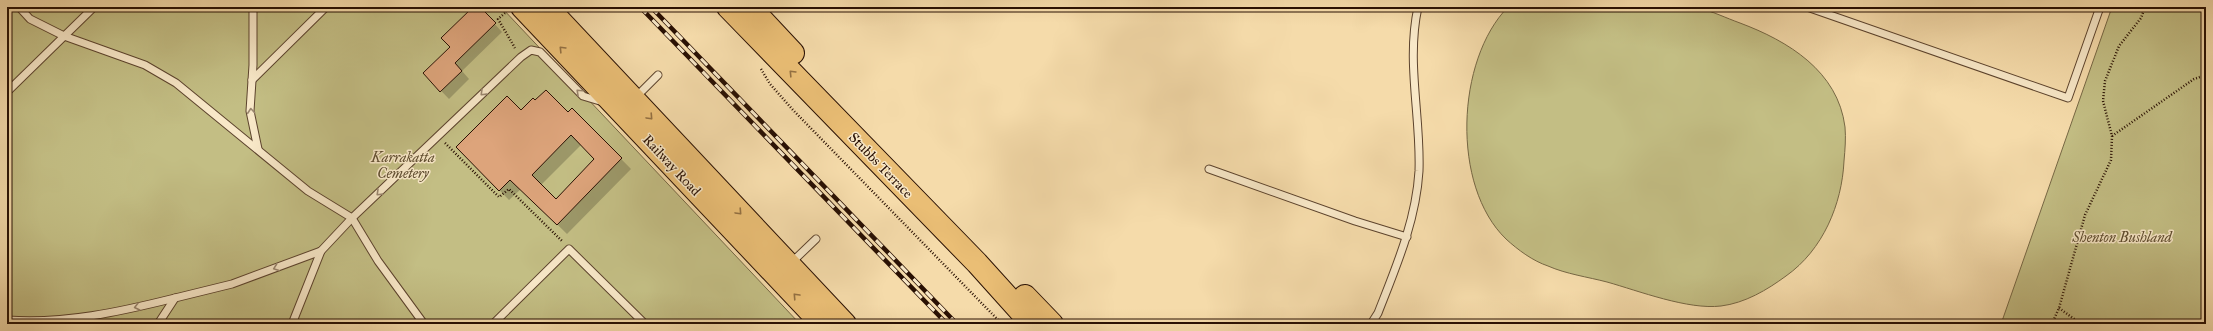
<svg xmlns="http://www.w3.org/2000/svg" width="2213" height="331" font-family="'IM FELL Great Primer',serif">
<rect width="100%" height="100%" fill="#f5dbaa"/>
<filter id="stains"><feTurbulence type="fractalNoise" baseFrequency=".005" numOctaves="4"/><feColorMatrix values="0 0 0 0 .2 0 0 0 0 .09 0 0 0 0 .02 0 0 0 .5 -.17"/></filter>
<radialGradient id="worn" r=".72"><stop offset=".6" stop-color="#630" stop-opacity="0"/><stop offset="1" stop-color="#630" stop-opacity=".3"/></radialGradient>
<g fill="#c3be84" stroke="#766744">
<polygon points="7,7 501,7 800,324 7,324"/>
<path d="M1508,7C1553,7 1597,7 1642,7C1659,7 1681,4 1698,8C1712,11 1726,18 1740,23C1788,41 1838,71 1845,127C1846,138 1845,150 1844,161C1842,204 1823,250 1786,276C1767,290 1745,303 1721,306C1688,310 1639,291 1607,282C1588,277 1566,274 1548,266C1533,261 1518,250 1506,239C1451,186 1456,60 1508,7Z"/>
<polygon points="2112,7 2206,7 2206,324 2001,324"/>
</g>
<g fill="#0003" fill-rule="evenodd">
<polygon points="475,7 479,7 502,32 462,71 469,79 449,99 424,73 451,47"/>
<path d="M572,109L631,169L567,234L521,189L509,200L457,147L521,111L568,113ZM582,144L596,159L556,200L541,185Z"/>
</g>
<g fill="#dda47b" stroke="#291003" fill-rule="evenodd">
<polygon points="473,7 480,7 496,23 455,63 462,71 440,92 423,73 450,47 441,38"/>
<path d="M546,90L568,112L572,108L622,158L557,225L510,180L499,191L456,147L507,96L521,110L533,98L535,100ZM571,135L594,159L556,199L532,175Z"/>
</g>
<g fill="none" stroke-linecap="round" stroke-linejoin="round">
<g stroke="#5c432d" stroke-width="9">
<g id="service">
<polyline points="19,7 30,19 64,36 145,65 176,83 308,191 352,218 378,261 424,324"/>
<polyline points="253,7 253,65 250,111 258,149"/>
<polyline points="1807,7 2068,98 2100,7"/>
<polyline points="252,80 326,7"/>
<polyline points="7,92 94,7"/>
<polyline points="635,98 658,75"/>
<polyline points="1209,169 1355,221 1407,237"/>
<polyline points="790,264 816,239"/>
<path d="M7,320C65,324 119,312 175,298"/>
<polyline points="158,324 175,298 232,284 321,251 352,218 521,57 531,50 540,52 583,96 603,102"/>
<polyline points="292,324 321,251"/>
<polyline points="493,324 569,249 645,324"/>
<path d="M1371,324L1378,313C1396,267 1416,221 1419,171C1421,116 1406,62 1418,7"/>
</g>
</g>
<g stroke="#291003" stroke-width="24">
<g id="primary">
<polyline points="522,7 822,324"/>
<polyline points="547,7 845,324"/>
<polyline points="728,7 977,263 1032,324"/>
<polyline points="750,7 793,53"/>
<polyline points="1025,296 1052,324"/>
</g>
</g>
<g stroke="#291003" stroke-width="2.5" stroke-dasharray="1 2" stroke-linecap="butt">
<polyline points="505,13 498,19 515,48"/>
<polyline points="761,69 770,84 793,110 1002,324"/>
<polyline points="2112,136 2194,79 2206,75"/>
<polyline points="445,143 499,197 509,189 562,241"/>
<polyline points="2059,308 2081,324"/>
<polyline points="2052,324 2059,308 2085,215 2111,160 2112,136 2103,101 2105,81 2119,46 2141,18 2145,7"/>
</g>
<use href="#service" stroke="#f8e8c8" stroke-width="7"/>
<use href="#primary" stroke="#eabe75" stroke-width="22"/>
<g stroke="#291003" stroke-width="4.5">
<g id="rail">
<polyline points="640,7 947,324"/>
<polyline points="651,7 957,324"/>
</g>
</g>
<use href="#rail" stroke="#f8e8c8" stroke-width="3" stroke-dasharray="9" stroke-linecap="butt"/>
</g>
<defs><path id="oneway-chevron" d="M-2-3.5L2.5 0L-2 3.5" fill="none" stroke-width="1.6" stroke-linecap="round" stroke-linejoin="round"/></defs>
<g stroke="#937042">
<use href="#oneway-chevron" transform="translate(562 49) rotate(-134)"/>
<use href="#oneway-chevron" transform="translate(792 73) rotate(-134)"/>
<use href="#oneway-chevron" transform="translate(650 117) rotate(47)"/>
<use href="#oneway-chevron" transform="translate(739 212) rotate(47)"/>
<use href="#oneway-chevron" transform="translate(796 296) rotate(-133)"/>
</g>
<g stroke="#9b876f">
<use href="#oneway-chevron" transform="translate(579 92) rotate(-137)"/>
<use href="#oneway-chevron" transform="translate(483 93) rotate(136)"/>
<use href="#oneway-chevron" transform="translate(251 111) rotate(-95)"/>
<use href="#oneway-chevron" transform="translate(379 193) rotate(136)"/>
<use href="#oneway-chevron" transform="translate(276 268) rotate(160)"/>
<use href="#oneway-chevron" transform="translate(137 307) rotate(166)"/>
</g>
<g text-anchor="middle" stroke-width="3" stroke-linejoin="round" paint-order="stroke">
<g font-size="14" font-style="italic" fill="#5f4d30" stroke="#f8e8c8">
<text x="403" y="162">Karrakatta<tspan x="403" dy="16">Cemetery</tspan></text>
<text x="2122" y="242">Shenton Bushland</text>
</g>
<g font-size="14" fill="#291003" stroke="#f8e8c8">
<text transform="translate(672 165) rotate(47)" y="5">Railway Road</text>
<text transform="translate(881 165) rotate(46)" y="5">Stubbs Terrace</text>
</g>
</g>
<rect width="2213" height="331" fill="none" stroke="#f5dbaa" stroke-width="24"/>
<rect x="8" y="8" width="2197" height="315" fill="none" stroke="#291003" stroke-width="2"/>
<rect x="12" y="12" width="2189" height="307" fill="none" stroke="#291003"/>
<rect width="100%" height="100%" filter="url(#stains)"/>
<rect width="100%" height="100%" fill="url(#worn)"/>
</svg>
